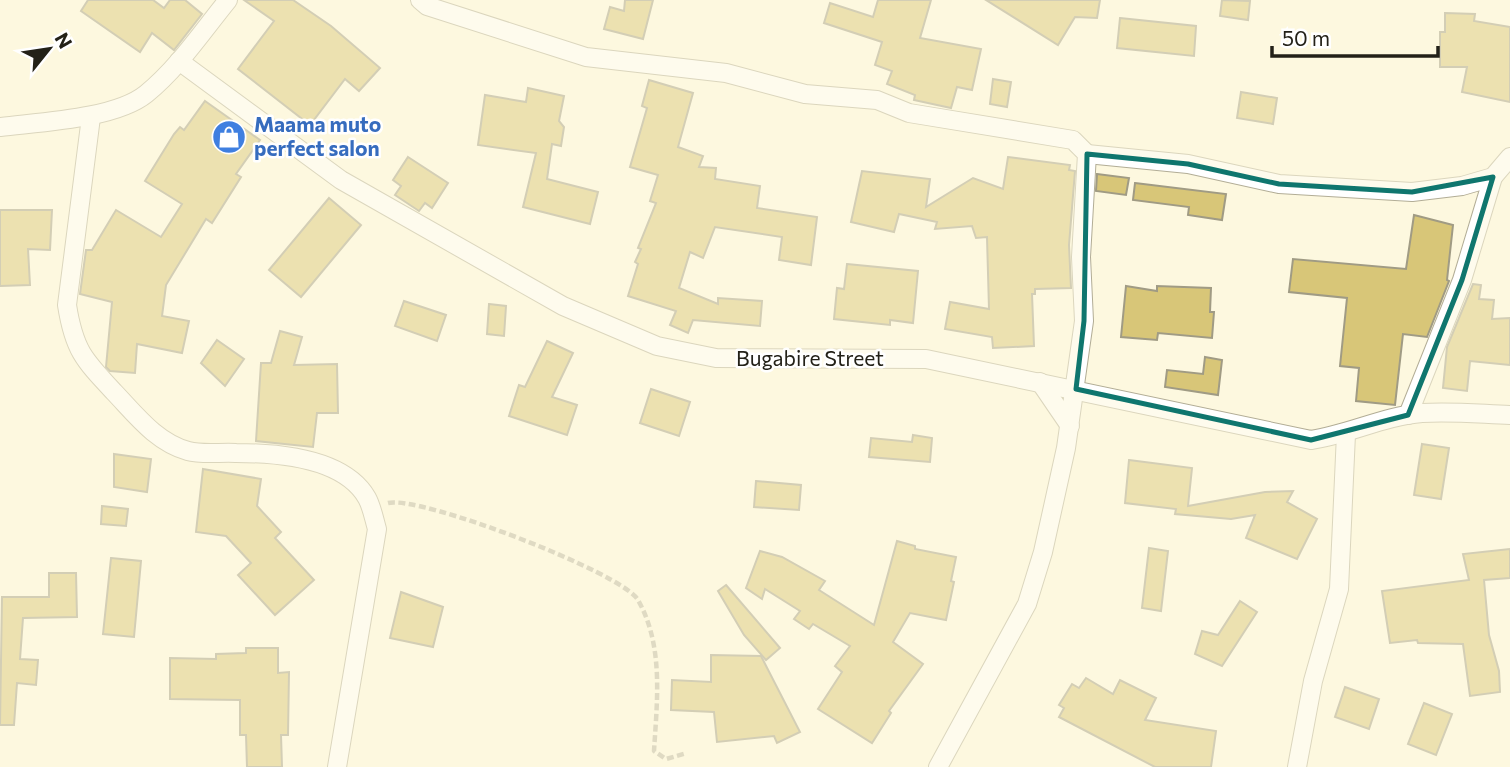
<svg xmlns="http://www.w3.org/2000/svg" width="1510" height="767" font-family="Commissioner,sans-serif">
<rect width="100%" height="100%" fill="#fdf8df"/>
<g fill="#d8c678" stroke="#a09b84" stroke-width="2">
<polygon points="88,0 153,0 164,8 170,0 185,0 202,14 174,50 152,33 140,52 81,11"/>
<polygon points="244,0 293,0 331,26 380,68 359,91 345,79 310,125 238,69 274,21"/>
<polygon points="625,0 653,0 643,39 604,29 610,7 624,11"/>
<polygon points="878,0 931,0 920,38 981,49 972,90 957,87 951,108 914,100 915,95 887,84 892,71 875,65 882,42 824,23 830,3 873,17"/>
<polygon points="986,0 1100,0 1097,18 1075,17 1058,45"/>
<polygon points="1222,0 1250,1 1248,20 1220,16"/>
<polygon points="1445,13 1475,14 1474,21 1510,27 1510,102 1462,92 1467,67 1440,67 1440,32 1445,32"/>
<polygon points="1120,18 1196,26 1194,56 1117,48"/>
<polygon points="993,79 1011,82 1007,107 990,104"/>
<polygon points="649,80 693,93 678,147 703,156 699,167 716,168 715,179 760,186 757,208 817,217 811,265 779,260 782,237 715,227 703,258 690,252 679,288 718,304 718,298 762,301 760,326 693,320 688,333 670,325 676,311 628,296 638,264 635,262 641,249 638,248 656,203 650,201 658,175 630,167 647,108 642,106"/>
<polygon points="528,88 564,96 559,121 564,127 561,146 552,144 547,179 598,192 590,224 523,207 536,153 478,145 485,95 526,102"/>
<polygon points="1241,92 1277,98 1273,124 1237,118"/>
<polygon points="205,101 260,140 236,174 241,177 212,223 206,219 166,285 162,316 189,321 182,353 137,344 135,373 110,371 106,367 112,302 80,294 86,250 92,250 116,210 161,237 182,204 145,181 174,134 180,127 184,130"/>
<polygon points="408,157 448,183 432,208 425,203 419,211 395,195 401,186 393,180"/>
<polygon points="1008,157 1070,165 1069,170 1075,171 1069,245 1071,288 1035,289 1035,294 1032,294 1034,346 993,348 992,337 945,329 950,302 989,309 987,237 976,238 972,226 935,229 937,222 899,214 894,232 851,222 862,171 930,179 926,207 973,178 1003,189"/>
<polygon points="1097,174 1129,178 1126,195 1096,191"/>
<polygon points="1135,183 1226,194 1222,220 1188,215 1189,207 1133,200"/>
<polygon points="329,198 361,225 301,297 269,270"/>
<polygon points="0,210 52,210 50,250 28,249 30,285 0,286"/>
<polygon points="1414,215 1453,225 1447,280 1449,281 1427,337 1403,334 1395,405 1356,401 1359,368 1340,366 1347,298 1289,292 1293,259 1406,269"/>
<polygon points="847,264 918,271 913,323 890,320 890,325 834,319 837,288 844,289"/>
<polygon points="1473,284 1481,285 1479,299 1494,300 1492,319 1510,318 1510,365 1470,361 1467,391 1443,388 1447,347"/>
<polygon points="1126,286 1157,291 1157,286 1211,288 1210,312 1214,312 1212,338 1158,333 1157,340 1121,337"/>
<polygon points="404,301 446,315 437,341 395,326"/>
<polygon points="489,304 506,306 504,336 487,334"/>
<polygon points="280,331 302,337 294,365 337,364 338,413 317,413 313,447 256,441 261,363 271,363"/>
<polygon points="217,340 244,359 225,386 201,363"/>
<polygon points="547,341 573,353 552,397 577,405 567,435 509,416 519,385 525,387"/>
<polygon points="1205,357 1222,360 1218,395 1165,387 1167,370 1203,374"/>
<polygon points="651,389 690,402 679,436 640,423"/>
<polygon points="913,435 932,438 930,462 869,457 871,438 912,442"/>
<polygon points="1422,444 1449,448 1441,499 1414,495"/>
<polygon points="114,454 151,459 147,492 114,487"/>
<polygon points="1129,460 1192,468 1188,506 1265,492 1293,491 1287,502 1317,519 1297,559 1246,538 1255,515 1231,519 1175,514 1176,509 1125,503"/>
<polygon points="203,469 261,479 257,506 281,532 275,538 314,580 275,615 238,575 251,563 226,536 196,532"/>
<polygon points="756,481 801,485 799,510 754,507"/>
<polygon points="102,506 128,509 126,526 101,524"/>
<polygon points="897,541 915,546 915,549 956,557 951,581 954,582 946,620 910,613 893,642 923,664 889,711 891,713 872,743 818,709 842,672 835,666 850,646 813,624 809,629 794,619 800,611 765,589 762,599 746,588 760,551 782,557 825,581 819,590 874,625"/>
<polygon points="1149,548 1168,551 1161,611 1142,608"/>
<polygon points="1510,549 1510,578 1484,580 1489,635 1499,671 1500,692 1470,696 1463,644 1418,643 1417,640 1390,643 1382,591 1469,580 1463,554"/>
<polygon points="111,558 141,561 134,637 103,634"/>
<polygon points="49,573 76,573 77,617 23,618 20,659 38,660 36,685 17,683 14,725 0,725 2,597 49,597"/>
<polygon points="726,585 780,648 766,660 744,635 718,591"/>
<polygon points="401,592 443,607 433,647 390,638"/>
<polygon points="1240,601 1257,612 1222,666 1195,654 1202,631 1218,635"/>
<polygon points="246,648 278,648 278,673 289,672 288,735 281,735 282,767 247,767 246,735 240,735 240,700 170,699 170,658 216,659 216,654 246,653"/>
<polygon points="711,655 761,656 800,732 777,743 774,736 717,742 714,712 671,710 672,680 711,682"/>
<polygon points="1086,678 1113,694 1120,680 1156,698 1145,720 1216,731 1211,767 1155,767 1059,717 1064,708 1059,705 1072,684 1079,688"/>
<polygon points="1345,687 1379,699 1369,729 1335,717"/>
<polygon points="1424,703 1452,714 1436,755 1408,744"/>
</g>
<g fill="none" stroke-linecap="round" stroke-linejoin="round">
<g stroke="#b2ad96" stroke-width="20">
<g id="minor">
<polyline points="420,0 427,6 586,57 726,73 805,94 877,100 909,113 1073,140 1087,154 1081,257 1084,321 1066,448 1043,552 1027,604 938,767"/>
<path d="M179,61L341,180L563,306L657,346L716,358L926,359L1311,440C1350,434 1384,416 1422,413C1451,411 1481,414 1510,415"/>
<path d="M91,117L67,305C74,350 84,360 114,392C136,415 156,442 188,451C202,455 221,452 236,453C277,453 344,458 367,498C372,507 374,519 377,529L337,767"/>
<path d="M0,127C40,122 115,119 146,94C178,68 202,32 228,0"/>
<polyline points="1087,154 1188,164 1279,184 1412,192 1462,186 1493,177 1510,157"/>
<polyline points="1040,382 1070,426"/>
<polyline points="1408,415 1462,280 1493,177"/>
<polyline points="1297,767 1313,681 1339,589 1346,434"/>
</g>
</g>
<path stroke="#bab6a2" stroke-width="4.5" stroke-dasharray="7 3.5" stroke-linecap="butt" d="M388,503C420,495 623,573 638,600C664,646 657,701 654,751L666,759L687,753"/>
<use href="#minor" stroke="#fff" stroke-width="18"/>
</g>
<path d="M0 0H1510V767H0ZM1087,154L1188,164L1279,184L1412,192L1493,177L1462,280L1408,415L1311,440L1076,389L1084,321Z" fill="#fdf8df" fill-opacity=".55" fill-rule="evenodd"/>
<path fill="none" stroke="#0f766e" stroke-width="5" stroke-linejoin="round" d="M1087,154L1188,164L1279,184L1412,192L1493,177L1462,280L1408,415L1311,440L1076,389L1084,321Z"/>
<defs>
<g id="shop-disc" transform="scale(1.75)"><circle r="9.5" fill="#3f7fe0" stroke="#fff"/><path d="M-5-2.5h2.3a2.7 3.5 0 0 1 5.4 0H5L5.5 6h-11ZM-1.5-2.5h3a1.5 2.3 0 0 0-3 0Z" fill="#fff"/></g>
</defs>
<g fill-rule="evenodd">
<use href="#shop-disc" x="229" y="137"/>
</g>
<g text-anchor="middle" stroke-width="5" stroke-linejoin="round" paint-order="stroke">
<g font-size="21" font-weight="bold" fill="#366cbe" stroke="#fff" text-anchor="start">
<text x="254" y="132">Maama muto<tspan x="254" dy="24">perfect salon</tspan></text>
</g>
<g font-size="21" fill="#232118" stroke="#fff">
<text x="810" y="366">Bugabire Street</text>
</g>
</g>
<g transform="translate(49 49) rotate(60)" stroke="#ffffff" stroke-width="5" paint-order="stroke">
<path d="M0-5L12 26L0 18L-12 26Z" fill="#232118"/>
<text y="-10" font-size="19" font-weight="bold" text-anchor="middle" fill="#232118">N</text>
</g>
<path d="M1272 46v10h166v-10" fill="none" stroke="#232118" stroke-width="3.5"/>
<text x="1282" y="46" font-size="21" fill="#232118" stroke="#ffffff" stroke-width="5" paint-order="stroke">50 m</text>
</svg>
